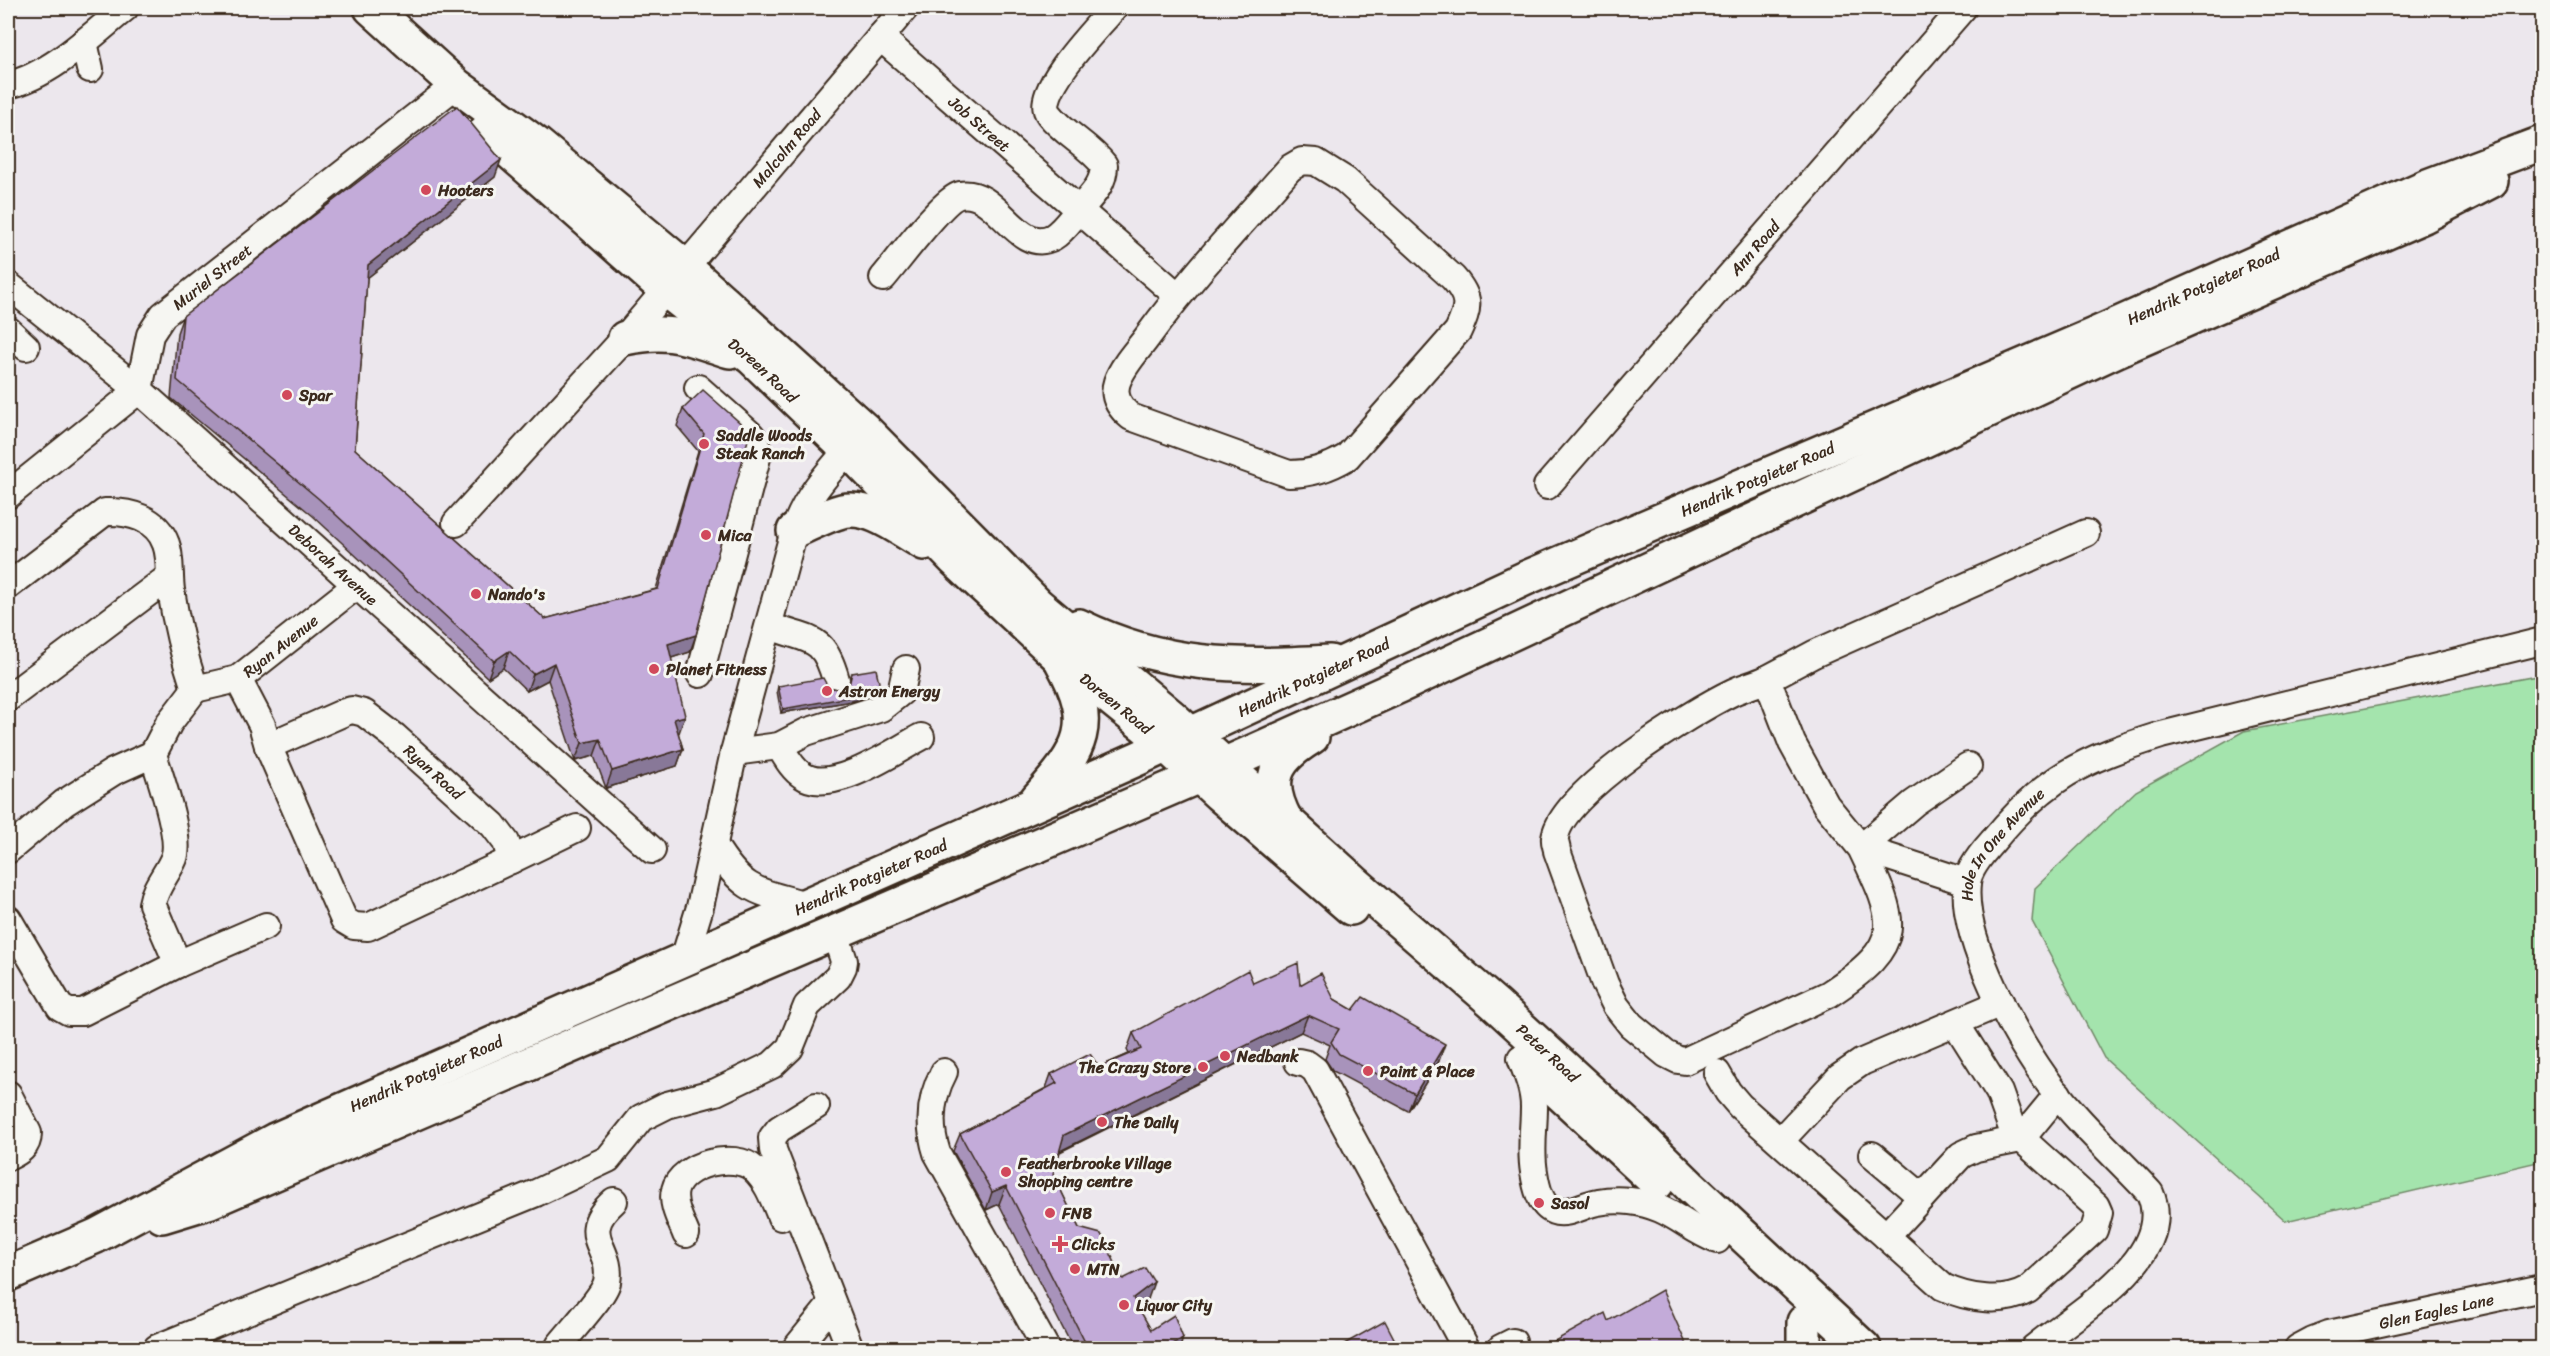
<svg xmlns="http://www.w3.org/2000/svg" width="2550" height="1356" font-family="Sriracha,sans-serif">
<rect width="100%" height="100%" fill="#ece7ed"/>
<filter id="ink" filterUnits="userSpaceOnUse"><feTurbulence type="fractalNoise" baseFrequency=".0167" numOctaves="2"/><feDisplacementMap in="SourceGraphic" scale="12" xChannelSelector="R" yChannelSelector="G"/><feConvolveMatrix kernelMatrix="1 2 1 2 8 2 1 2 1" color-interpolation-filters="sRGB"/></filter>
<g filter="url(#ink)">
<polygon fill="#a4e4ad" stroke="#708766" stroke-width="1.5" points="2542,675 2542,1161 2286,1221 2104,1058 2032,921 2035,888 2136,791 2244,731"/>
<g fill="none" stroke-linecap="round" stroke-linejoin="round">
<g stroke="#3b2a1e" stroke-width="30">
<g id="minor">
<path id="s1" d="M880,37L1178,296"/>
<polyline points="84,42 90,69"/>
<path d="M8,85C50,76 92,35 125,8"/>
<path d="M1302,161L1316,162L1345,180L1453,278C1471,298 1469,307 1458,331L1347,457C1329,468 1310,474 1289,474L1131,417C1120,408 1112,397 1117,382C1123,365 1138,350 1148,336C1191,277 1242,223 1290,168Z"/>
<path d="M883,278C896,263 944,198 960,195C998,188 1016,256 1053,237C1063,231 1071,219 1078,211C1091,196 1104,185 1104,165C1089,145 1064,134 1049,114C1032,93 1099,25 1114,8"/>
<path id="s2" d="M8,285L139,390L652,850"/>
<polyline points="8,330 26,347"/>
<polyline points="698,388 751,435 756,442 758,454 700,674"/>
<path id="s3" d="M1547,486L1963,8"/>
<path id="s4" d="M8,495L139,390L150,335L163,315L456,85"/>
<path id="s5" d="M456,523L625,338L905,8"/>
<path d="M8,586L105,512C129,511 157,518 166,544C171,557 169,576 171,590C176,624 184,656 195,689"/>
<path d="M770,626C810,642 823,633 836,680"/>
<polyline points="238,679 262,725 268,746 344,920 354,926 368,927 511,860"/>
<polyline points="1767,679 1814,654 2086,533"/>
<path id="s6" d="M195,689L238,679L357,585"/>
<polyline points="8,698 169,577"/>
<path id="s7" d="M268,746L345,712L352,710L364,713L394,736L493,825L506,842L511,860L577,828"/>
<path d="M779,746C785,755 792,769 802,775C831,796 894,751 921,737"/>
<polyline points="734,752 779,746 806,732 881,708 901,692 906,669"/>
<path d="M153,754C160,777 182,837 174,858C167,875 155,886 152,904L178,964"/>
<path d="M714,845C743,892 756,891 807,905"/>
<polyline points="8,850 64,803 113,772 153,754 169,723 195,689"/>
<path d="M1966,882L1861,848L1826,805L1792,743L1767,679C1756,684 1744,687 1733,692C1693,711 1560,793 1555,838C1554,842 1557,847 1557,851L1605,984L1616,1006L1631,1025L1666,1054L1678,1060L1685,1061L1829,994C1907,943 1897,923 1861,848L1914,803L1968,766"/>
<polyline points="8,919 60,1007 69,1012 83,1012 178,964 266,926"/>
<path d="M684,959L700,907L734,752L794,531C808,491 833,468 859,437"/>
<path d="M1521,1058C1527,1074 1534,1090 1534,1107C1534,1129 1530,1150 1534,1172C1536,1185 1540,1206 1554,1211C1567,1216 1584,1204 1598,1202C1609,1200 1620,1200 1630,1201C1669,1205 1684,1227 1717,1240"/>
<polyline points="1298,1062 1307,1064 1315,1070 1466,1348"/>
<path d="M944,1072C930,1098 928,1125 937,1153L1046,1348"/>
<path d="M1717,1073L1728,1092L1740,1106L1943,1287C1969,1299 2003,1304 2028,1290L2094,1230L2099,1213L2096,1206L2013,1131L1999,1092L1956,1024"/>
<path d="M8,1094L28,1133C28,1147 19,1152 8,1157"/>
<polyline points="816,1106 779,1129 772,1138 773,1150 850,1348"/>
<polyline points="1781,1140 1840,1077 1862,1062 2001,1003"/>
<polyline points="1872,1155 1922,1197"/>
<path d="M686,1234C681,1221 671,1204 675,1190C681,1164 735,1151 754,1169C768,1182 774,1200 781,1217"/>
<polyline points="1886,1236 1961,1155 1976,1148 2021,1139 2058,1094"/>
<path d="M559,1346C569,1333 604,1296 607,1282C614,1247 575,1236 614,1201"/>
<polyline points="157,1348 536,1193 608,1159 641,1118 667,1105 716,1092 772,1065 790,1048 807,1006 838,977 843,967 844,961 835,933"/>
<polyline points="796,1348 831,1305"/>
<polyline points="1501,1348 1513,1342"/>
<path id="s8" d="M2034,1348C2075,1313 2178,1257 2150,1193C2118,1158 2080,1125 2051,1086C2017,1042 1961,940 1967,884C1968,870 1983,852 1992,842C2046,776 2082,760 2161,735L2542,641"/>
<path id="s9" d="M2298,1348L2313,1340L2329,1334L2542,1288"/>
</g>
</g>
<g stroke="#3b2a1e" stroke-width="38">
<g id="major">
<path id="s10" d="M371,8L456,85L537,144L685,267L865,430L1038,605L1172,717L1354,882L1495,1004L1638,1135L1690,1186L1864,1348"/>
<path id="s11" d="M486,131L666,290L752,358L848,450L955,560L1059,657L1147,728L1219,794L1351,908"/>
<path d="M625,338C671,328 687,338 730,351"/>
<path d="M794,531C810,524 826,515 842,511C872,505 900,530 924,543"/>
<path d="M1079,626C1165,668 1237,667 1330,662"/>
<path d="M1037,799C1082,749 1097,725 1062,662"/>
<path d="M1286,821C1264,780 1274,760 1312,737"/>
<polyline points="1527,1063 1657,1183"/>
<polyline points="162,1216 208,1202 1199,776 1402,685 2117,350 2424,216 2491,181"/>
<path id="s12" d="M8,1274L96,1236L275,1140L1139,758L1526,578L2094,335L2425,187L2542,143"/>
<polyline points="1804,1322 1804,1348"/>
</g>
</g>
<use href="#minor" stroke="#f6f6f2" stroke-width="26"/>
<use href="#major" stroke="#f6f6f2" stroke-width="33"/>
</g>
<g fill="#a893bb" stroke="#3b2a1e" stroke-width="1.5">
<polygon points="495,177 367,278 355,449 545,619 656,589 698,451 677,426 683,409 746,428 690,652 671,658 678,733 683,749 677,766 606,788 594,756 575,761 548,680 527,691 503,668 488,678 313,516 171,398 177,333 183,316"/>
<polygon points="852,673 878,691 874,695 858,700 781,713 777,691 778,686 828,687 842,690 848,686"/>
<polygon points="1253,983 1300,985 1334,999 1439,1061 1408,1111 1333,1071 1325,1059 1330,1045 1301,1032 1060,1152 1053,1174 1079,1228 1123,1279 1148,1299 1138,1307 1151,1330 1180,1348 1073,1348 999,1204 986,1210 953,1151 960,1134 1046,1088 1051,1074 1099,1067 1129,1054 1127,1050 1133,1033"/>
<polygon points="1551,1343 1554,1348 1549,1348"/>
</g>
<g fill="#887898" stroke="#3b2a1e" stroke-width="1.5">
<polygon points="501,160 495,177 362,282 368,265"/>
<polygon points="696,635 690,652 662,661 668,644"/>
<polygon points="509,651 503,668 488,678 494,661"/>
<polygon points="554,663 548,680 527,691 533,674"/>
<polygon points="880,687 878,691 874,695 858,700 781,713 783,709"/>
<polygon points="685,716 679,733 668,736 674,719"/>
<polygon points="600,739 594,756 575,761 582,743"/>
<polygon points="683,749 677,766 606,788 612,771"/>
<polygon points="1308,1015 1301,1032 1058,1152 1064,1135"/>
<polygon points="1445,1044 1439,1061 1408,1111 1415,1094"/>
<polygon points="1006,1186 999,1204 986,1210 992,1192"/>
<polygon points="1154,1282 1148,1299 1127,1315 1133,1298"/>
<polygon points="1183,1338 1180,1348 1167,1348"/>
</g>
<g fill="#c3abd9" stroke="#3b2a1e" stroke-width="1.5">
<polygon points="457,106 501,160 368,265 355,449 545,619 658,589 704,434 683,409 703,390 746,428 749,436 696,635 668,644 685,716 674,719 683,749 612,771 600,739 582,743 554,663 533,674 509,651 494,661 319,499 177,380 183,316"/>
<polygon points="876,669 880,687 875,690 860,695 783,709 778,686 823,678 828,687 842,690 849,685 852,673"/>
<polygon points="1298,963 1300,985 1321,973 1334,999 1353,1010 1363,997 1445,1044 1415,1094 1339,1054 1331,1042 1339,1029 1308,1015 1064,1135 1053,1174 1079,1228 1101,1234 1123,1279 1145,1268 1154,1282 1133,1298 1151,1330 1174,1315 1183,1338 1167,1348 1088,1348 1006,1186 992,1192 960,1134 1057,1083 1051,1074 1090,1054 1099,1067 1141,1049 1133,1033 1248,970 1253,983"/>
<polygon points="1662,1290 1688,1348 1554,1348 1551,1343 1605,1313 1608,1321"/>
<polygon points="1385,1321 1399,1348 1337,1348"/>
</g>
</g>
<g fill="#d1495b" stroke="#f6f6f2" stroke-width="2">
<circle cx="426" cy="190" r="6"/>
<circle cx="287" cy="395" r="6"/>
<circle cx="704" cy="444" r="6"/>
<circle cx="706" cy="535" r="6"/>
<circle cx="476" cy="594" r="6"/>
<circle cx="654" cy="669" r="6"/>
<circle cx="827" cy="691" r="6"/>
<circle cx="1225" cy="1056" r="6"/>
<circle cx="1203" cy="1067" r="6"/>
<circle cx="1368" cy="1071" r="6"/>
<circle cx="1102" cy="1122" r="6"/>
<circle cx="1006" cy="1172" r="6"/>
<circle cx="1539" cy="1203" r="6"/>
<circle cx="1050" cy="1213" r="6"/>
<path d="M1057 1235h6v6h6v6h-6v6h-6v-6h-6v-6h6z"/>
<circle cx="1075" cy="1269" r="6"/>
<circle cx="1124" cy="1305" r="6"/>
</g>
<g text-anchor="middle" stroke-width="6" stroke-linejoin="round" paint-order="stroke">
<g font-size="16" fill="#3b2a1e" stroke="#f6f6f2">
<text dy="6" stroke="none"><textPath href="#s1" startOffset="132">Job Street</textPath></text>
<text dy="6" stroke="none"><textPath href="#s5" startOffset="500">Malcolm Road</textPath></text>
<text dy="6" stroke="none"><textPath href="#s3" startOffset="316">Ann Road</textPath></text>
<text dy="6" stroke="none"><textPath href="#s4" startOffset="310">Muriel Street</textPath></text>
<text dy="6" stroke="none"><textPath href="#s12" startOffset="2408">Hendrik Potgieter Road</textPath></text>
<text dy="6" stroke="none"><textPath href="#s11" startOffset="366">Doreen Road</textPath></text>
<text dy="6" stroke="none"><textPath href="#s12" startOffset="1922">Hendrik Potgieter Road</textPath></text>
<text dy="6" stroke="none"><textPath href="#s2" startOffset="429">Deborah Avenue</textPath></text>
<text dy="6" stroke="none"><textPath href="#s6" startOffset="98">Ryan Avenue</textPath></text>
<text dy="6" stroke="none"><textPath href="#s12" startOffset="1436">Hendrik Potgieter Road</textPath></text>
<text dy="6" stroke="none"><textPath href="#s11" startOffset="852">Doreen Road</textPath></text>
<text dy="6" stroke="none"><textPath href="#s7" startOffset="195">Ryan Road</textPath></text>
<text dy="6" stroke="none"><textPath href="#s8" startOffset="628">Hole In One Avenue</textPath></text>
<text dy="6" stroke="none"><textPath href="#s12" startOffset="950">Hendrik Potgieter Road</textPath></text>
<text dy="6" stroke="none"><textPath href="#s10" startOffset="1575">Peter Road</textPath></text>
<text dy="6" stroke="none"><textPath href="#s12" startOffset="464">Hendrik Potgieter Road</textPath></text>
<text dy="6" stroke="none"><textPath href="#s9" startOffset="144">Glen Eagles Lane</textPath></text>
</g>
<g font-size="16" font-weight="bold" fill="#3b2a1e" stroke="#f6f6f2" text-anchor="start">
<text x="438" y="196">Hooters</text>
<text x="299" y="401">Spar</text>
<text x="716" y="441">Saddle Woods<tspan x="716" dy="18">Steak Ranch</tspan></text>
<text x="718" y="541">Mica</text>
<text x="488" y="600">Nando's</text>
<text x="666" y="675">Planet Fitness</text>
<text x="839" y="697">Astron Energy</text>
<text x="1237" y="1062">Nedbank</text>
<text x="1191" y="1073" text-anchor="end">The Crazy Store</text>
<text x="1380" y="1077">Paint &amp; Place</text>
<text x="1114" y="1128">The Daily</text>
<text x="1018" y="1169">Featherbrooke Village<tspan x="1018" dy="18">Shopping centre</tspan></text>
<text x="1551" y="1209">Sasol</text>
<text x="1062" y="1219">FNB</text>
<text x="1072" y="1250">Clicks</text>
<text x="1087" y="1275">MTN</text>
<text x="1136" y="1311">Liquor City</text>
</g>
</g>
<rect width="2550" height="1356" fill="none" stroke="#f6f6f2" stroke-width="30"/>
<rect x="15" y="15" width="2520" height="1326" fill="none" stroke="#3b2a1e" stroke-width="2" filter="url(#ink)"/>
</svg>
